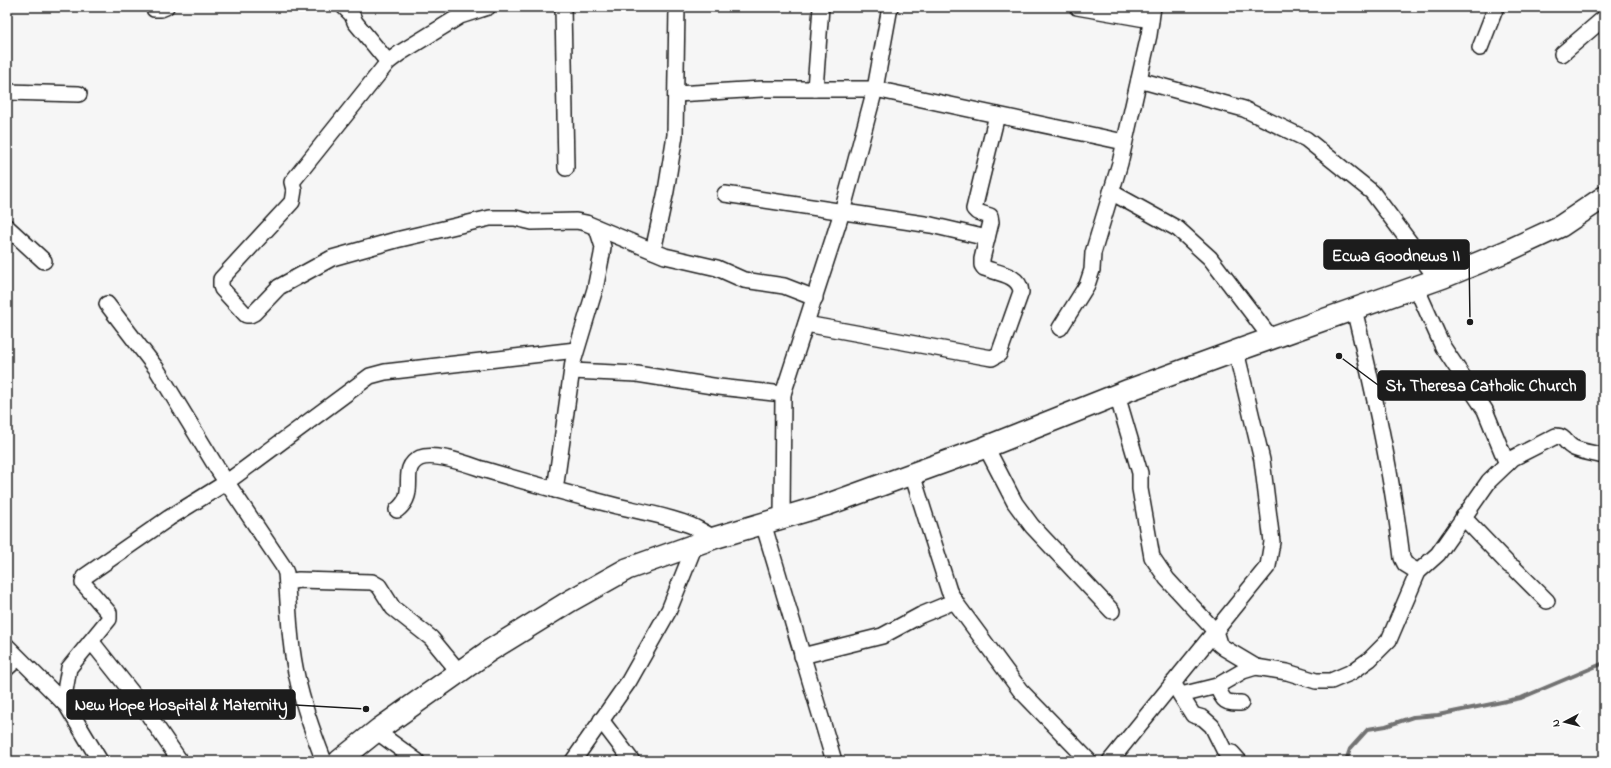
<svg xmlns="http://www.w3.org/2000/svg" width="1611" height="768" font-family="'Indie Flower',sans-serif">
<rect width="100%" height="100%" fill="#f6f6f6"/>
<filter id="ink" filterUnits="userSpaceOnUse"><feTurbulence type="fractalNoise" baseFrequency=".025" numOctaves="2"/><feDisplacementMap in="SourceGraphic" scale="8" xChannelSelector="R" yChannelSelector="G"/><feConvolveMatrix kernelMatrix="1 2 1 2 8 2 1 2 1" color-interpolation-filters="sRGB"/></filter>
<g filter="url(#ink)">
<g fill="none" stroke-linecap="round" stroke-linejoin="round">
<polyline stroke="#727272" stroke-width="4" points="1346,761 1350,749 1368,729 1386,726 1413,717 1438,715 1521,698 1604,663"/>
<g stroke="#1c1c1c" stroke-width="18">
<g id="street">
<polyline points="153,7 154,9 161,9 166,7"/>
<polyline points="344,7 352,15 355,22 388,62"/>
<polyline points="488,7 460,16 400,53 388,62 292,182 294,190 292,202 221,279 221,286 222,289 246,315 250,315 254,313 279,287 332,258 396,240 490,218 515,218 532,222 576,221 586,223 665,256 717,268 744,280 784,286 815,298"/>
<polyline points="563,7 566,168"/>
<polyline points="1077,7 1151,20"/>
<polyline points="1480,48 1496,7"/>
<polyline points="1562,54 1604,18"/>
<polyline points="1139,80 1244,109 1306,139 1372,192 1438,280"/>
<polyline points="815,89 821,7"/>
<polyline points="7,92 79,94"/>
<polyline points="676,94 762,89 875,89 1124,142"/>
<polyline points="1111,192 1178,229 1210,258 1271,338"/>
<polyline points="725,194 931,225 987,238"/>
<polyline points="7,227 44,261"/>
<polyline points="653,251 666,191 675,135 677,7"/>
<polyline points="1416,287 1443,347 1485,410 1507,464"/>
<path d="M107,304L156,368L217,468L283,566L286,573C289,608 289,643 297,677C303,706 313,733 324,761"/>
<path d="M1354,309C1374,391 1392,473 1402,558L1405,564L1418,572"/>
<path d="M806,324L986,357L992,358L999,354L1021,292C1020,275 998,273 984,268L982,265V259L991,222L990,216L977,212L974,209L997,115"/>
<polyline points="1060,328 1087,285 1092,270 1093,253 1120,163 1149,35 1153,7"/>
<polyline points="572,371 637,374 719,387 783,394"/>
<path d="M1117,395L1140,473V489L1152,557L1167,579L1215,631L1219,644L1224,648L1256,667L1287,672L1316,681H1331L1352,672L1370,659L1389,640L1418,572L1438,554L1489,481L1513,458L1556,436C1565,436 1565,443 1572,447C1580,452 1594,453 1604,456"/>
<polyline points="986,447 1015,503 1032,526 1112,611"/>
<polyline points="912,474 949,591 958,606 1020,690 1089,761"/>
<polyline points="555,490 573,362 595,289 602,254 603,247 597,228"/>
<path d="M397,510C420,492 397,469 420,458C435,452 467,464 482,469C526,482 569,494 613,505C638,511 663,515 687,524C696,527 705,533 714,538"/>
<polyline points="1463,517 1509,565 1514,568 1547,601"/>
<polyline points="782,518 783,394 842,212 875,89 890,7"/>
<polyline points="763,523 834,761"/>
<polyline points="287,582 299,580 372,582 379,586 393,608 431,638 459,672"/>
<polyline points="91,641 141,704 180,761"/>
<polyline points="7,646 67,706 100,761"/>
<polyline points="802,656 882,636 921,615 955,601"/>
<polyline points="7,668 18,658"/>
<polyline points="1173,683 1193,715 1203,718 1212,726 1225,752 1232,753 1239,761"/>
<path d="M1217,686C1224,702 1224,703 1241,703"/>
<polyline points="1181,695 1217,686 1243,671 1256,667"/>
<polyline points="63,702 69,668 109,619 109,613 83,583 84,577 169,518 227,482 370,376 385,372 576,350"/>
<polyline points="601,720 632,761"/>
<polyline points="376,731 417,761"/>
<polyline points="573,761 629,681 669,610 695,545"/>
<polyline points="1110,761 1268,566 1272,542 1262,460 1236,351"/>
</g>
</g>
<g stroke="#1c1c1c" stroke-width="24">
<polyline id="secondary" points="339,761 379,729 489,651 570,601 627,569 714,538 829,504 986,447 1129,390 1236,351 1444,277 1507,251 1561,226 1604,197"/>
</g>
<use href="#street" stroke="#fff" stroke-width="15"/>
<use href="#secondary" stroke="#fff" stroke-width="21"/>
</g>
</g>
<path fill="none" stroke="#1c1c1c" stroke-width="1.5" d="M1470 322L1469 255M1339 356L1378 385M366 709L295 705"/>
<g fill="#1c1c1c" stroke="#fff" stroke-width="1.5">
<circle cx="1470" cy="322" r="4"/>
<circle cx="1339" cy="356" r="4"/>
<circle cx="366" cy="709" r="4"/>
</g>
<g fill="#1c1c1c" stroke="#1c1c1c" stroke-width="1.5">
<rect x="1324" y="240" width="145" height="29" rx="4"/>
<rect x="1378" y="371" width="207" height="29" rx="4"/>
<rect x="67" y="690" width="228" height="29" rx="4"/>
</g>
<g font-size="17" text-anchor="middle" font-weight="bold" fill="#fff">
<text x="1396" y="261">Ecwa Goodnews II</text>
<text x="1481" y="391">St. Theresa Catholic Church</text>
<text x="181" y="710">New Hope Hospital &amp; Maternity</text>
</g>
<rect width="1611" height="768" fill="none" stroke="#fff" stroke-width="24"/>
<rect x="12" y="12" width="1587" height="744" fill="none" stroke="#1c1c1c" stroke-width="1.5" filter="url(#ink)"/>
<g transform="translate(1565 722) rotate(263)" stroke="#ffffff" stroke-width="3" paint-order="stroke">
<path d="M0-3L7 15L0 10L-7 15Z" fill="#1c1c1c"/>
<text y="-6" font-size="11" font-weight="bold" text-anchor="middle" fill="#1c1c1c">N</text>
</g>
</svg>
